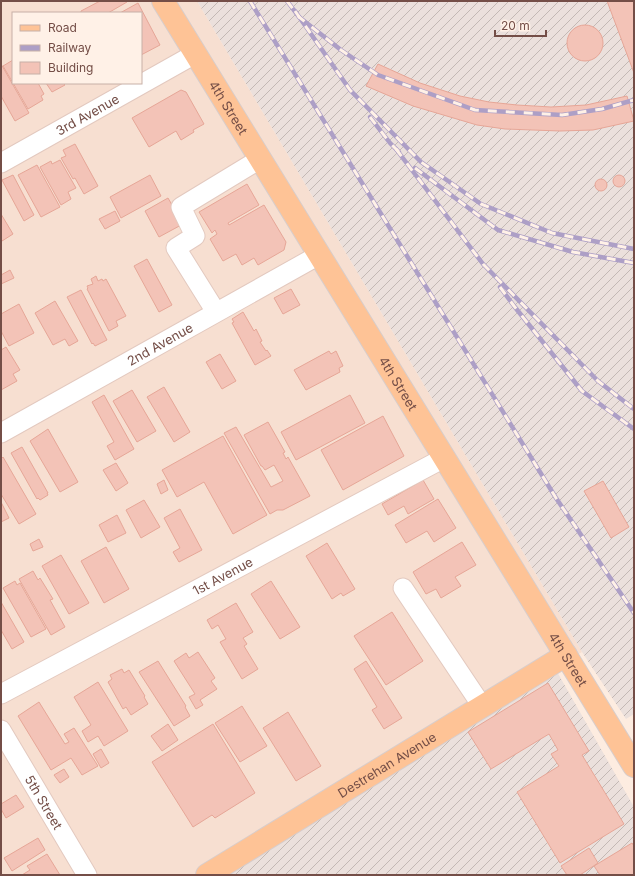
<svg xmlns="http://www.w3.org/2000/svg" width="635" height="876" font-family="Inter,sans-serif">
<defs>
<pattern id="industrial-furrows" width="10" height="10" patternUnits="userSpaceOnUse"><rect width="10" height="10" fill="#ebe0dc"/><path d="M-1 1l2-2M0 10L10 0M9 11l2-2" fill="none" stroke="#c3b8b4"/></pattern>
</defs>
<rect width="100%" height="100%" fill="#fdece0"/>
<path fill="#f7dfd1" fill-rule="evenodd" d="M1,1H197L582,652L223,875H1ZM13,13H141V83H13Z"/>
<g fill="url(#industrial-furrows)">
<polygon points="197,1 634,1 634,714 626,719 582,652"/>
<polygon points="556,670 634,807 634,875 223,875"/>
</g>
<g fill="#f3c3b7" stroke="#e6a697">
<polygon points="100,1 127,1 127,2 108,13 81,13 81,11"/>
<polygon points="607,1 634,1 634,73"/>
<polygon points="138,3 160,45 141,55 141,13 120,13"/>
<circle cx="585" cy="43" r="18"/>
<polygon points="13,60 13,83 3,66"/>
<polygon points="1,64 29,113 15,121 1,96"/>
<polygon points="378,64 420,83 460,96 489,102 517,105 551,107 586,105 627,96 634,121 593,130 560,131 505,129 477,125 413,106 366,86"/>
<polygon points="13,83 38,83 44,94 41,96 43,100 28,109"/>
<polygon points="46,83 63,83 65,85 52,92"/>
<polygon points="181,90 186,92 204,124 193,130 194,132 181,140 176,131 149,147 132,118"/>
<polygon points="75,144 98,186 84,194 75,178 73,179 61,158 66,156 63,150"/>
<polygon points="60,160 76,188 68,192 71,199 61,205 40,167 51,161 52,164"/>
<polygon points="37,165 60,207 41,217 18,175"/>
<circle cx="619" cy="181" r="6"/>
<polygon points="13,175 34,215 24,221 2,180"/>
<polygon points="150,175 161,196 121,218 110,197"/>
<circle cx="601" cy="185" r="6"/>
<polygon points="247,184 259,205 228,223 229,225 264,205 286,242 284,250 258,265 254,258 242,265 236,254 223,261 210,239 217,234 215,230 212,233 199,212"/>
<polygon points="168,198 183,224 159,237 145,211"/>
<polygon points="115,211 120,221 105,229 99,219"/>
<polygon points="1,214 13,234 2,241 1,239"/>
<polygon points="147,259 172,305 159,312 134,266"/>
<polygon points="10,270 14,278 1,284 1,275"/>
<polygon points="96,276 98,281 102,279 103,281 106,279 126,316 116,321 118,326 109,331 87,289 88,288 87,286 93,284 91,279"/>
<polygon points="291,289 300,305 283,314 274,298"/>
<polygon points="81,290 107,340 95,346 93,343 92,344 67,297"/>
<polygon points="55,301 78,341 69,346 65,339 53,345 35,313"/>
<polygon points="19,304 34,333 9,346 1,331 1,314"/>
<polygon points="243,312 254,331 256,329 262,341 260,342 266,351 267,350 271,356 255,365 232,323 234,322 232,319"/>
<polygon points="6,347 20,370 13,374 17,381 1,390 1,350"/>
<polygon points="329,351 331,354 336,351 343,366 339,368 340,372 306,390 294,370"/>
<polygon points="220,354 236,381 222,389 206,362"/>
<polygon points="164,387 190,432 174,442 147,397"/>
<polygon points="132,390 156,431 137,442 113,401"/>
<polygon points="104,395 134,449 115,460 107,446 114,442 92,402"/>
<polygon points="350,395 365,423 296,460 281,432"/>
<polygon points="383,416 404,456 343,490 321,450"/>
<polygon points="268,422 285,452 283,453 286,459 288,457 310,496 283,510 277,510 270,514 224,433 236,427 271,487 283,481 274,465 265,470 262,466 261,466 244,435"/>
<polygon points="48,429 78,482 60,492 30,441"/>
<polygon points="223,436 267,515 233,534 204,482 177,497 162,470"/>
<polygon points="22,447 48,493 47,493 48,495 40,500 38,498 37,499 11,453"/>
<polygon points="3,457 36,514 19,524 1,494 1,459"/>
<polygon points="116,463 128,483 116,491 103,470"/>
<polygon points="164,480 168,490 161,494 157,484"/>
<polygon points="423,480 434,499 408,514 404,506 388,515 382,504"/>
<polygon points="603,481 629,527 611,538 584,491"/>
<polygon points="438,499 456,528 434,542 427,531 406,543 395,525"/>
<polygon points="144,500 160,527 141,538 126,510"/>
<polygon points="1,502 9,518 1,522"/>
<polygon points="180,509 202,550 179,562 173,552 180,548 164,518"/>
<polygon points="117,515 126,533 108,542 99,525"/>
<polygon points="39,539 43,547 33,551 30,544"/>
<polygon points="462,542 476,565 455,577 461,586 441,598 436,589 426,594 413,572"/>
<polygon points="327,543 355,589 343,596 341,593 332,599 306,556"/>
<polygon points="106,547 129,589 104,603 81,561"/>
<polygon points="61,555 89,603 69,614 42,566"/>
<polygon points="33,571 38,580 40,578 53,599 50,600 65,627 51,635 19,579"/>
<polygon points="15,581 17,585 20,583 46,629 31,637 3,588"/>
<polygon points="271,581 300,627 280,639 251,594"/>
<polygon points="1,602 24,642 12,649 1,630"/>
<polygon points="236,603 253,632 243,638 247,644 244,646 258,669 242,679 220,642 226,639 218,625 212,629 207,620"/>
<polygon points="392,612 423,661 386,685 354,636"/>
<polygon points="198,652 215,678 211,681 217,689 200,700 203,705 196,709 189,697 195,694 174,661 186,653 189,658"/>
<polygon points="158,661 186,706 185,707 190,716 174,726 139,672"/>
<polygon points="366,661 402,718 384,729 372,710 377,707 354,669"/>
<polygon points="122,669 124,673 129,670 145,696 144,697 148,704 131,715 126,707 123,709 108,682 112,679 110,675"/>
<polygon points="98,682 128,731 104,746 98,736 88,742 82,731 91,725 74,697"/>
<polygon points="548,683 589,751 582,755 624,824 560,863 517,792 559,766 551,754 558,750 549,734 491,769 468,732"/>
<polygon points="39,702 65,744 69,742 64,734 74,728 98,766 82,775 71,758 51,770 18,716"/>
<polygon points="242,706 267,746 240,762 215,723"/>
<polygon points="288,712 321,766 296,781 263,728"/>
<polygon points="168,724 178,740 162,751 151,736"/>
<polygon points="213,724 255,793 215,818 212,815 193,827 152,762"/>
<polygon points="101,749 109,763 101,768 93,754"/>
<polygon points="64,769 69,777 60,783 54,775"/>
<polygon points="16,795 24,807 6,818 1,809 1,804"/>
<polygon points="38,838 45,850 12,871 4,858"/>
<polygon points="632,843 634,846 634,875 600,875 594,866"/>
<polygon points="589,848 598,863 580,875 567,875 561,866"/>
<polygon points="47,854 60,875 22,875 30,870 27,866"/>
</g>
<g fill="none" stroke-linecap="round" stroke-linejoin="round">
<g stroke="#e3c9bf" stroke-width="21">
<g id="minor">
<path id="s1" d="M1,163L195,54"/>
<polyline points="216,312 176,248 195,236 181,207 260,159"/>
<path id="s2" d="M1,433L319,255"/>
<polyline points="403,588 482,706"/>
<path id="s3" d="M1,694L444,458"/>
<path id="s4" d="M1,730L87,875"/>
</g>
</g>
<g stroke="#d8cdcb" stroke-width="24">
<g id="major">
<path id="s5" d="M163,1L634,766"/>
<path id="s6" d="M207,875L566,655"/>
</g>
</g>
<use href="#minor" stroke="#fff" stroke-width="19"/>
<use href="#major" stroke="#fec396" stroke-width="22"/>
<g stroke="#ad9fc6" stroke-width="4.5">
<g id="rail">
<polyline points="250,1 556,498 634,613"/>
<polyline points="287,1 299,17 341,50 378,75 475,110 562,115 602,109 634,100"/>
<polyline points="295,11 350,90 421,162 481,204 552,233 634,249"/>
<polyline points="370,117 390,143 399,152"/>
<polyline points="396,149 483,264 598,381 634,409"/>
<polyline points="415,168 498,230 573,252 634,263"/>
<polyline points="500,287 514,306 582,391 634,429"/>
</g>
</g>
<use href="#rail" stroke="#fff1e7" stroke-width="3" stroke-dasharray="9" stroke-linecap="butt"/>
</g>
<g text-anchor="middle" stroke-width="3" stroke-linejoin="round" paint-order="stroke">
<g font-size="13" fill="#744e47" stroke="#fff1e7">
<text dy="5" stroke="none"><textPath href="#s5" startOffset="125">4th Street</textPath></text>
<text dy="5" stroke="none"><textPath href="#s1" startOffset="99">3rd Avenue</textPath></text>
<text dy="5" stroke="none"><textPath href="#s2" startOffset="182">2nd Avenue</textPath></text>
<text dy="5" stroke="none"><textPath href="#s5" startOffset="449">4th Street</textPath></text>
<text dy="5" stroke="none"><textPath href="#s3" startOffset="251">1st Avenue</textPath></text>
<text dy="5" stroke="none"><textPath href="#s5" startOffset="773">4th Street</textPath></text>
<text dy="5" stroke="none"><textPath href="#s6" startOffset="211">Destrehan Avenue</textPath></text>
<text dy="5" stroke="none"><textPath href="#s4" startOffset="84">5th Street</textPath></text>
</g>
</g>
<rect width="635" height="876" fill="none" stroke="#744e47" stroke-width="4"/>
<rect x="12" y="12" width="130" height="72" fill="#fff1e7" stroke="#c7b0a7"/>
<rect x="20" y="25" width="20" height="6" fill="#fec396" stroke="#c7b0a7"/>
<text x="48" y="32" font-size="12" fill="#744e47">Road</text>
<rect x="20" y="45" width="20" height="6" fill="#ad9fc6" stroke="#c7b0a7"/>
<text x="48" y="52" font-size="12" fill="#744e47">Railway</text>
<rect x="20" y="62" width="20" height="12" fill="#f3c3b7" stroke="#c7b0a7"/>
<text x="48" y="72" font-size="12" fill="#744e47">Building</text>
<path d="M495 30v6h51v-6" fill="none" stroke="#744e47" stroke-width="2"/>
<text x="501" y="30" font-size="12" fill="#744e47" stroke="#fff1e7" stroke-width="3" paint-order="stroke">20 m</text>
</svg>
